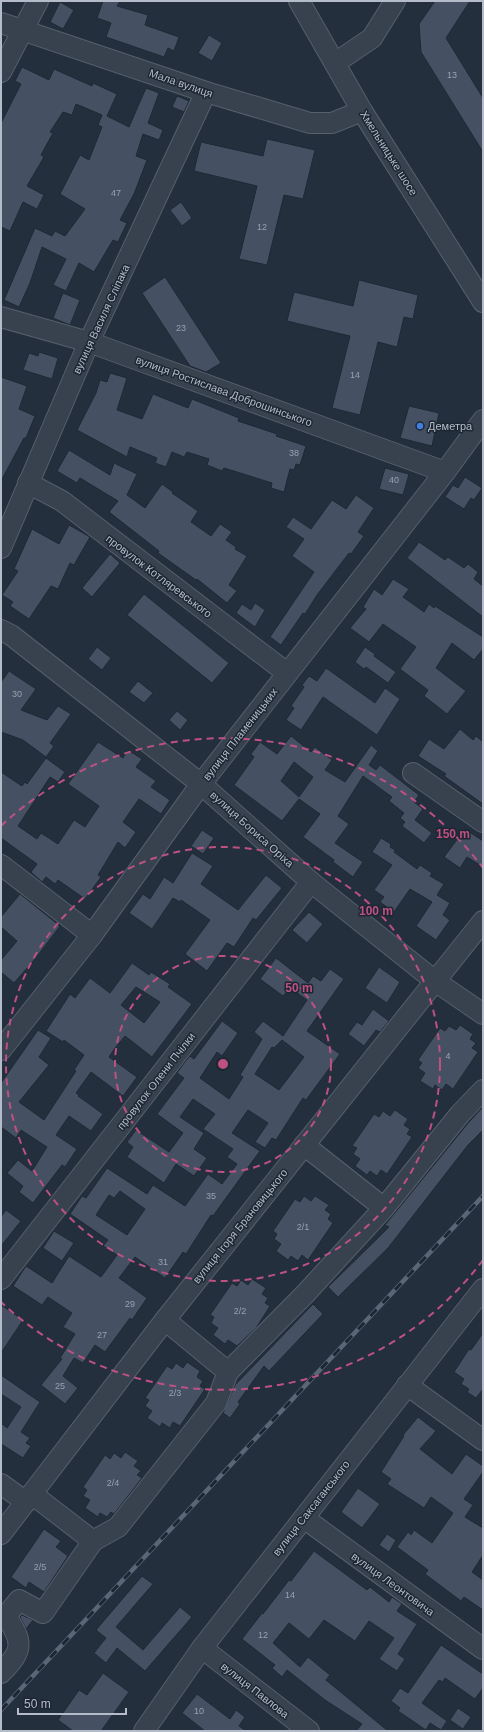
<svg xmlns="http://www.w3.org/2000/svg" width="484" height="1732" font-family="Arial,sans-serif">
<rect width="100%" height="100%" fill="#242f3e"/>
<g fill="#455162" stroke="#1f2835" fill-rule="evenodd">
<polygon points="103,1 120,1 117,6 148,15 145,25 179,37 174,51 168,48 164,57 106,37 111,23 97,18"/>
<polygon points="435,1 470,1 446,38 483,98 483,152 421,52 419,24"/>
<polygon points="60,2 74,10 63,29 50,22"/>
<polygon points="209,35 222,43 212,61 198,53"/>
<polygon points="22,67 49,80 54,69 92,86 93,83 117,94 107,116 129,127 146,88 159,93 148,123 163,130 159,140 143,134 136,156 147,160 134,194 120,220 127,223 118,242 113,240 94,272 79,263 66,291 53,285 66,259 42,247 30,283 19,307 4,300 35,228 52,236 55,231 65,236 85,209 60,194 80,155 89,160 102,127 98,125 102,115 76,104 72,115 63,112 50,132 53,133 41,155 44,157 27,186 44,195 37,209 23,202 10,231 1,227 1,123 21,84 15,81"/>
<polygon points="177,96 189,101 184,112 172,107"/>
<polygon points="267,139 315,150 303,199 284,195 267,265 239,259 257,186 194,171 201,142 263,156"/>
<polygon points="181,202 192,218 182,226 170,210"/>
<polygon points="165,277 221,363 206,372 190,366 142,293"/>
<polygon points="359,280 418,295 413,319 404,317 397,347 378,342 360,415 332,408 350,336 287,321 294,292 353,306"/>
<polygon points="63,293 80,300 70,325 53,318"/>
<polygon points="39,352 58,358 52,379 23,370 29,353 38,356"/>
<polygon points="110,373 127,378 117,410 142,419 153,394 188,408 192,399 239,418 238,421 277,434 276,436 306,446 300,465 296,464 294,470 290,469 284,492 271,488 272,483 224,468 222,471 207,465 209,459 187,452 184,457 172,452 166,467 155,463 157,458 130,447 127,457 77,430 96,393 100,380 107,382"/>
<polygon points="1,377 27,386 19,409 35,416 26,438 24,438 1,481"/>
<polygon points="409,406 439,413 432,446 400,438"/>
<polygon points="69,450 110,475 114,463 137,474 127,495 145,508 162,484 173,492 172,493 198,511 191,522 211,536 220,524 232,532 226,540 236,547 235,549 247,556 229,585 237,591 227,603 197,579 196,580 158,553 159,551 109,512 118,501 80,478 77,483 57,471"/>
<polygon points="385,468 409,474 403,495 379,489"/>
<polygon points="465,477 482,488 474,500 471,498 464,509 445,497 453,485 458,488"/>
<polygon points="356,495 374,508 358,532 364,536 351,554 349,553 317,595 305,614 303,613 281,645 270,637 314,572 292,556 304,539 286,527 293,517 311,529 332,500 346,509"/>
<polygon points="69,525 90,537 74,565 70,563 58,589 51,586 29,619 10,606 13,602 2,595 18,571 14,569 32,529 59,544"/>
<polygon points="419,542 445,560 448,557 464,568 468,564 478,572 474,579 483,586 483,617 407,558"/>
<polygon points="110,554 120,563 92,597 82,588"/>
<polygon points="393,579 409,589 403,597 424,612 429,604 434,608 435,606 483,637 483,649 474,660 452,643 436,668 466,691 447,714 424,696 428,690 400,669 416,647 383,624 369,642 350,628 366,609 363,607 374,589 382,595"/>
<polygon points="144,594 229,663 212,683 127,615"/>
<polygon points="255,603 265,610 255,627 236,613 242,604 251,610"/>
<polygon points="97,647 111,658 102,670 88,659"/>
<polygon points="365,647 375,654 374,656 396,672 388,683 366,667 364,669 355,662"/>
<polygon points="326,668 375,703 385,688 400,699 377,735 323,697 301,730 286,720 294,708 291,706 304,687 302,685 309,676 317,681"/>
<polygon points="9,671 36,689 21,710 47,720 58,706 71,714 50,743 54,746 46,757 23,740 1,732 1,682"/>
<polygon points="138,681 153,693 144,703 129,692"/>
<polygon points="177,711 188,720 180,730 169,720"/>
<polygon points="460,729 473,740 476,736 483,742 483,804 444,776 446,774 418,756 429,739 444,749"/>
<path d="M291,736L311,752L315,747L332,760L325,770L345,782L371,745L378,751L369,765L376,770L380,765L419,795L414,802L423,809L415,820L432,833L424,843L402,826L405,822L400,818L404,813L389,801L392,797L363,776L338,816L349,824L335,843L363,862L353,877L333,862L334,860L303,837L320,814L299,799L282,821L234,785L254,757L251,754L260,742L277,754ZM294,762L313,777L299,797L281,781Z"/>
<polygon points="98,742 123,758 128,750 142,759 136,767 156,781 151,787 170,800 161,814 139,799 123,822 136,832 125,848 118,842 98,875 101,877 85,899 58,880 55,884 46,877 42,882 31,872 37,864 1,838 1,772 22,786 25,782 27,784 46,758 65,772 58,782 50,777 18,826 37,839 41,833 58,844 74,820 85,827 99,806 68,784"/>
<polygon points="465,829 483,841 483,867 467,857 460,868 444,857"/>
<polygon points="202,830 214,838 203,854 191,846"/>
<polygon points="381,838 391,844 390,847 395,850 394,852 417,869 420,865 432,873 430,876 444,884 437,895 450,903 443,915 450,920 436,940 416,926 432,902 410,889 394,912 380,902 384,897 374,890 392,865 372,852"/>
<polygon points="192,853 213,866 201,884 238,910 266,875 282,888 256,920 253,918 234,947 227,943 207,971 185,954 210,920 181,900 180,902 173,898 152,929 129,913 143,894 150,899 164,877 173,883"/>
<polygon points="20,894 60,926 35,959 14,983 1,972 1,960 17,941 1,927 1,917"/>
<polygon points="309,912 323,924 307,943 292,930"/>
<path d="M276,958L308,983L313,976L321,981L330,969L344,979L307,1031L340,1054L306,1100L303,1098L276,1140L272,1138L265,1148L255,1142L268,1123L248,1110L232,1133L260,1151L213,1216L211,1215L186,1254L183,1252L165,1278L135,1257L119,1278L147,1298L132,1320L130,1318L105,1352L95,1345L83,1363L74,1358L63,1376L78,1388L65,1404L41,1385L62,1359L60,1358L75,1334L63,1327L72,1313L48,1297L42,1305L13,1286L26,1266L52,1283L69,1256L101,1277L117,1255L103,1246L108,1240L70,1214L82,1196L86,1198L107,1168L147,1194L153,1185L185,1206L208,1174L222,1184L237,1164L227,1157L233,1149L203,1129L215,1114L193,1099L180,1117L204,1133L194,1149L207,1158L194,1176L176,1164L164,1183L127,1157L133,1147L127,1142L136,1130L169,1152L183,1133L157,1114L184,1078L177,1073L184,1063L190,1056L194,1059L222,1021L238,1033L222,1056L217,1052L200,1078L229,1099L243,1077L240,1075L262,1039L254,1032L263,1021L283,1036L307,1000L290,988L283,996L260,979ZM282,1040L304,1057L279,1090L255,1074L272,1047L274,1048ZM120,1191L145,1209L127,1235L96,1215L109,1195L114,1198Z"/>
<path d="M132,963L149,975L151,972L170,984L168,987L192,1004L152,1057L125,1036L115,1048L109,1057L137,1077L123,1096L91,1072L76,1093L79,1095L78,1096L103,1114L91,1131L69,1116L56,1135L77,1149L65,1167L62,1165L33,1203L19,1192L23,1186L7,1173L18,1160L32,1171L47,1147L21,1130L16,1138L1,1127V1083L38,1030L51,1038L39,1057L49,1065L19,1102L44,1120L76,1071L74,1070L84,1055L64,1040L63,1042L46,1031L70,994L75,998L90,978L110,993ZM136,987L160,1002L144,1023L121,1005Z"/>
<polygon points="379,967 400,982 387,1003 365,988"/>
<polygon points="373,1009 389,1021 380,1032 376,1030 364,1046 348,1034 357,1022 362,1025"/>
<polygon points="460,1025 473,1034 470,1039 476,1043 472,1048 478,1052 453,1089 446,1084 442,1090 435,1085 433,1089 420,1081 425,1073 418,1068 422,1063 418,1060 440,1028 445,1031 449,1026 456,1030"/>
<polygon points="483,1107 483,1130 468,1145 388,1248 338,1297 328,1287 389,1227 385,1225 469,1122"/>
<polygon points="395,1110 408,1119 404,1125 410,1129 407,1134 412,1137 387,1174 381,1170 377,1176 370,1171 367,1175 355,1166 360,1159 353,1154 357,1148 352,1146 374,1114 379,1117 383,1111 390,1116"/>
<polygon points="304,1196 311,1201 315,1196 329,1205 325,1210 331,1214 328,1219 333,1223 308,1260 302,1255 298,1261 291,1256 288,1260 276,1251 281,1244 274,1239 277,1234 273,1231 295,1199 300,1202"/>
<polygon points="6,1210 21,1221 1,1246 1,1217"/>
<polygon points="54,1231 74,1243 62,1261 43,1248"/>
<polygon points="252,1279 266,1288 262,1294 268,1298 265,1303 270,1306 256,1328 237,1346 228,1340 225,1344 213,1335 218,1328 211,1323 214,1317 210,1315 232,1283 237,1286 241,1280 248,1285"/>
<polygon points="313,1304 323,1314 269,1371 264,1366 238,1402 240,1404 230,1418 223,1413 235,1385"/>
<polygon points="1,1305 23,1320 1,1353"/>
<polygon points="483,1333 483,1389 476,1398 467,1392 469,1389 461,1384 464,1379 454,1372 469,1349 471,1350"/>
<polygon points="187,1362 200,1371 197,1377 203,1381 200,1386 205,1389 180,1426 173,1422 170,1428 162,1423 160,1427 147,1418 152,1411 145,1406 149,1400 145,1398 167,1366 172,1369 176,1363 183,1368"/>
<polygon points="1,1375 40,1402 21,1432 30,1438 26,1443 31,1446 23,1458 1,1444 1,1423 7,1428 21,1407 1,1394"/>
<polygon points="418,1417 436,1431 420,1449 452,1474 466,1454 483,1466 483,1472 464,1499 473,1505 465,1517 483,1528 483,1555 472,1572 483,1580 483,1610 464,1597 461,1601 425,1574 428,1570 397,1547 408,1532 411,1535 414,1530 432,1543 453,1513 431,1497 424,1508 387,1484 391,1479 381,1472 404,1436 403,1435"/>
<polygon points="125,1452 138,1461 134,1466 141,1471 137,1475 142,1478 114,1514 111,1512 107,1517 100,1513 98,1517 85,1508 90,1500 83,1496 87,1490 83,1487 105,1455 110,1459 114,1453 121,1458"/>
<polygon points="358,1488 380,1504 362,1528 341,1512"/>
<polygon points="44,1529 61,1541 56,1547 68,1556 44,1592 29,1582 26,1588 11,1577"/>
<polygon points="387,1534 396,1540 389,1552 379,1545"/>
<polygon points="314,1551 367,1590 370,1587 389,1602 392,1597 402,1604 397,1611 417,1624 398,1654 405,1659 397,1671 379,1659 394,1638 369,1621 355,1641 324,1620 309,1639 289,1623 273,1643 300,1667 308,1657 330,1675 326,1680 388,1731 356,1731 362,1724 325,1700 287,1670 282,1677 272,1668 275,1665 242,1639 262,1613 263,1614 289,1580 291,1581"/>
<polygon points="142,1576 153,1584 116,1627 143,1650 180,1607 192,1617 145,1671 117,1648 106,1663 94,1653 106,1638 96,1630"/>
<polygon points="22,1615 33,1620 26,1629 20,1617"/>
<polygon points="441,1645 483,1674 483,1688 475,1699 445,1678 443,1682 439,1680 422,1703 447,1721 441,1730 430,1723 426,1730 398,1711 400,1708 391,1701 400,1688 408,1693"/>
<polygon points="103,1673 129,1692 101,1731 73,1731 58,1720 79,1690 87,1695"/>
<polygon points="197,1694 230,1719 236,1710 245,1717 239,1726 246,1731 205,1731 182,1713"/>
<polygon points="458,1708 471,1717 463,1729 450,1720"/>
</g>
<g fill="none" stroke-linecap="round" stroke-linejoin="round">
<g stroke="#565f6c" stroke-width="22">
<g id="minor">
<polyline points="299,1 362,111 483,302"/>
<polyline points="1,23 206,92 310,123 332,123 362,111"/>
<polyline points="335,63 372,38 395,1"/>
<polyline points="1,72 38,1"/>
<polyline points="1,317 89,342 445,472"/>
<polyline points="28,483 62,501 287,673"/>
<polyline points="1,548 89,342 206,92"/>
<polyline points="1,630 11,635 201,784 311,882 435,981 483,1014"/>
<polyline points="413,773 483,822"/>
<polyline points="1,865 92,935"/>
<polyline points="1,1050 92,935 201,784 445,472 483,420"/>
<polyline points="304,1145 384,1208"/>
<polyline points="1,1279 311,882"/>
<polyline points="165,1320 228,1372"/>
<polyline points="407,1385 483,1440"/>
<polyline points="1,1484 26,1502"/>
<polyline points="32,1494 93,1541"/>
<polyline points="304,1518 483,1649"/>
<polyline points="1,1534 165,1320 483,921"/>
<polyline points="202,1648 309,1731"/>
<path d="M1,1673C24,1650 23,1642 6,1616L19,1600L43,1613L93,1541L118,1527L216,1403L228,1372L306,1293L384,1208L460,1114L483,1090"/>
<polyline points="144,1731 202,1648 483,1289"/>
</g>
</g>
<use href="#minor" stroke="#38414e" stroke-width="20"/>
<g stroke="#5a6575" stroke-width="4.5">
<polyline id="rail" points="1,1710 483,1196"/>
</g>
<use href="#rail" stroke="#1d2633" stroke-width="3" stroke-dasharray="9" stroke-linecap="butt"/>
</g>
<g fill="none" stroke="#bd5182" stroke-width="2" stroke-dasharray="7 5">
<circle cx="223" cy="1064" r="108"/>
<circle cx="223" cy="1064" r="217"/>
<path d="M483 1260A325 325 0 0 1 1 1302M1 826A325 325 0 0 1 483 868"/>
</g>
<circle fill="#3f7fe0" stroke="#1d2633" stroke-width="1.5" cx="420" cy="426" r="4"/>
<g text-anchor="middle" stroke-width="3" stroke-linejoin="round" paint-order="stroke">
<g font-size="9" fill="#98a1af">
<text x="452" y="78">13</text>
<text x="116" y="196">47</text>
<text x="262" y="230">12</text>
<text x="181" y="331">23</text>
<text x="355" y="378">14</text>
<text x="294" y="456">38</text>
<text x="394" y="483">40</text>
<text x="17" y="697">30</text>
<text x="448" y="1059">4</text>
<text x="211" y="1199">35</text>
<text x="303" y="1230">2/1</text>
<text x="163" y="1265">31</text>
<text x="130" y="1307">29</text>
<text x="240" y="1314">2/2</text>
<text x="102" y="1338">27</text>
<text x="60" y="1389">25</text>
<text x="175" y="1396">2/3</text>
<text x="113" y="1486">2/4</text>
<text x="40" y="1570">2/5</text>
<text x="290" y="1598">14</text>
<text x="263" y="1638">12</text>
<text x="199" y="1714">10</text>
</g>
<g font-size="11" fill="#b4bcc9" stroke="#1d2633">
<text transform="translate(181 83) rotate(19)" y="4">Мала вулиця</text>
<text transform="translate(389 153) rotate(58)" y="4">Хмельницьке шосе</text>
<text transform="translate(101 319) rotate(-65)" y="4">вулиця Василя Сліпака</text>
<text transform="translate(224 391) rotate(20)" y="4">вулиця Ростислава Доброшинського</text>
<text transform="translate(159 576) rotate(37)" y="4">провулок Котляревського</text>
<text transform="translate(240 734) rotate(-52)" y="4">вулиця Пламеницьких</text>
<text transform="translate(252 829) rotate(42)" y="4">вулиця Бориса Оріха</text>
<text transform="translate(156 1081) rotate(-52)" y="4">провулок Олени Пчілки</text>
<text transform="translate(240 1226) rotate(-51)" y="4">вулиця Ігоря Брановицького</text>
<text transform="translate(311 1508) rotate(-52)" y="4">вулиця Саксаганського</text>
<text transform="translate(393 1584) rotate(36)" y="4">вулиця Леонтовича</text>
<text transform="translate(255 1690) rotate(38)" y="4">вулиця Павлова</text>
</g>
<g font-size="11" fill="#b4bcc9" stroke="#1d2633" text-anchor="start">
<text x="428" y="430">Деметра</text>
</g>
</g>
<circle cx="223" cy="1064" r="6" fill="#bd5182" stroke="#1d2633" stroke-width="2"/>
<g font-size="12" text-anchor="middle" font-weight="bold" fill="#bd5182" stroke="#1d2633" stroke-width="3" stroke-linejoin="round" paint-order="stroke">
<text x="453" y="838">150 m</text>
<text x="376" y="915">100 m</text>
<text x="299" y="992">50 m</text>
</g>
<rect width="484" height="1732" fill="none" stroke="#b4bcc9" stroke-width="4"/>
<path d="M18 1708v6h108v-6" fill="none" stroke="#b4bcc9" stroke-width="2"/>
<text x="24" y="1708" font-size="12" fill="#b4bcc9" stroke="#1d2633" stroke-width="3" paint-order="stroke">50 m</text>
</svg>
